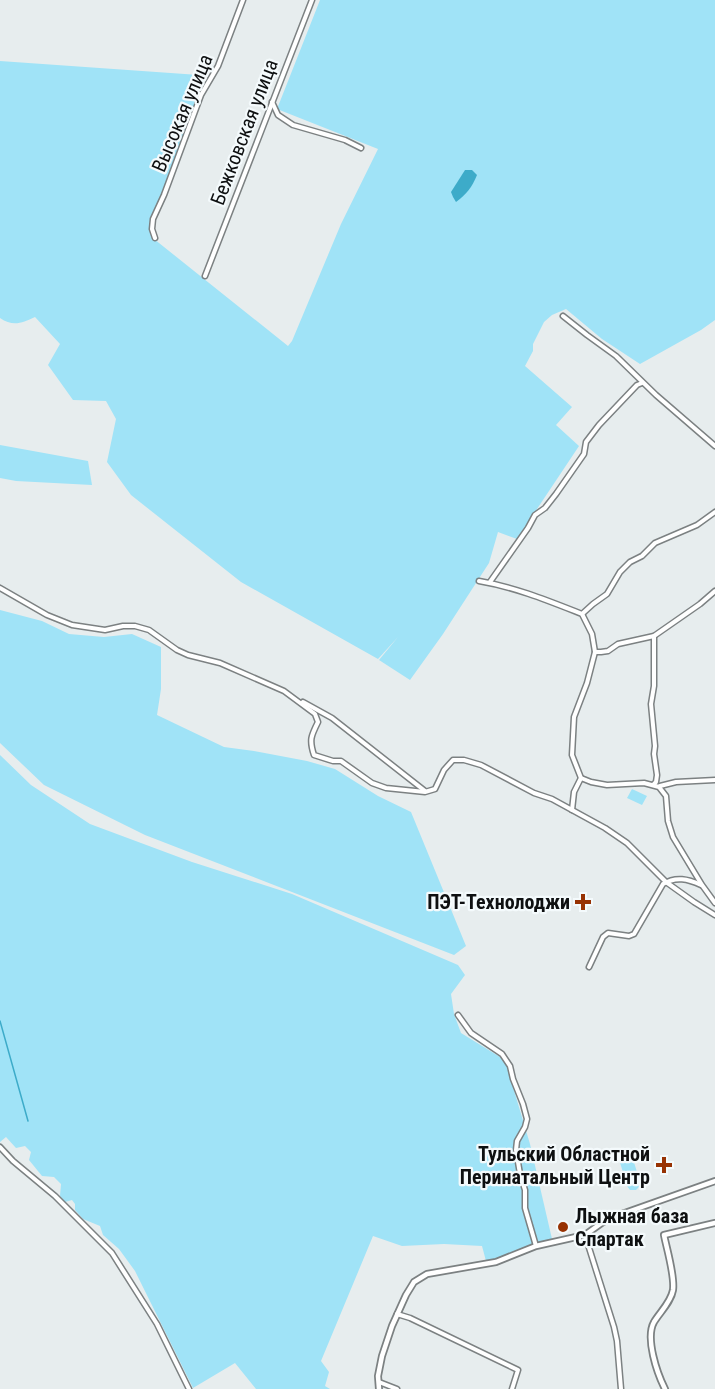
<svg xmlns="http://www.w3.org/2000/svg" width="715" height="1389" font-family="'Roboto Condensed',sans-serif">
<rect width="100%" height="100%" fill="#e7edee"/>
<g fill="#a0e3f7">
<path d="M320,0H715V320L701,330L640,364L602,339L566,309L552,315L544,322L533,344V351L525,366L572,407L556,425L579,446L517,539L498,532L489,563L443,634L410,680L379,660L398,637L378,659L241,582L131,495L107,462L116,419L106,401L73,400L48,365L60,344L35,317C22,323 13,327 0,318V61L199,75L204,80L162,193L151,216L149,228L154,239L288,346L292,341L341,224L378,149L277,109Z"/>
<polygon points="0,445 88,461 92,485 16,481 0,478"/>
<polygon points="0,610 42,621 69,634 104,637 132,634 161,647 161,689 157,715 224,747 254,751 307,761 335,769 378,796 411,812 466,946 454,955 145,835 44,785 0,743"/>
<polygon points="0,755 31,785 90,824 192,862 292,894 458,965 465,975 451,994 454,1014 461,1033 500,1057 507,1067 530,1144 552,1239 529,1245 495,1260 486,1261 482,1246 444,1244 402,1246 373,1236 321,1361 329,1372 325,1386 330,1389 256,1389 235,1363 193,1388 135,1271 119,1249 103,1235 100,1226 83,1219 75,1210 75,1204 72,1200 65,1202 60,1196 61,1184 54,1177 42,1176 29,1160 31,1152 25,1146 16,1148 6,1137 0,1142"/>
<polygon points="632,789 647,796 642,805 627,798"/>
<polygon points="628,1153 633,1159 640,1182 639,1187 636,1190 630,1190 627,1186 619,1159 621,1154"/>
</g>
<path fill="#3dabc9" d="M465,170H472L477,175C472,187 467,194 456,202L453,197L451,192Z"/>
<g fill="none" stroke-linecap="round" stroke-linejoin="round">
<polyline stroke="#3dabc9" stroke-width="1.5" points="0,1021 28,1121"/>
<g stroke="#7c8182" stroke-width="7">
<g id="minor">
<polyline points="272,102 278,115 293,125 345,140 361,148"/>
<polyline points="155,238 152,229 153,219 164,195 201,95 218,66 243,0"/>
<polyline points="205,276 312,0"/>
<polyline points="563,316 587,335 616,356 656,395 715,446"/>
<path d="M479,581C515,587 549,601 582,614L592,634L595,652L587,683L574,717L572,755L581,778L591,782L607,785L644,783L659,787L666,796L668,821L673,837L702,885L715,903"/>
<polyline points="490,582 528,528 535,515 545,508 556,494 584,454 586,442 599,425 637,385 642,383"/>
<path d="M0,588L47,615L72,625L105,630L123,626H135L149,630L177,650L188,655L220,663L284,691L315,714L318,722C311,736 309,740 314,755L333,761H341L372,783L386,788L425,792L435,789L444,770L453,760H464L481,765L534,793L552,799L605,828L627,843L666,882L694,902L715,915"/>
<polyline points="582,614 593,604 607,594 620,572 630,562 642,556 655,543 697,525 715,512"/>
<polyline points="654,636 654,686 651,704 655,746 654,754 657,775 656,782 654,784"/>
<polyline points="595,652 601,652 608,651 618,644 654,636 700,604 715,591"/>
<polyline points="303,702 332,718 425,791"/>
<polyline points="660,786 676,782 715,780"/>
<polyline points="572,810 574,792 581,778"/>
<path d="M589,967L603,937L608,933L629,936L634,934L663,884C676,876 688,879 701,885"/>
<polyline points="458,1015 471,1033 502,1054 510,1066 513,1079 523,1104 527,1119 525,1127 517,1141 516,1150 520,1174 525,1190 525,1208 536,1246"/>
<polyline points="0,1147 13,1161 55,1196 112,1253 157,1324 189,1389"/>
<polyline points="585,1235 614,1327 617,1341 621,1389"/>
<polyline points="397,1314 410,1318 518,1370 512,1389"/>
<polyline points="379,1382 397,1389"/>
</g>
</g>
<g stroke="#7c8182" stroke-width="8">
<g id="tertiary">
<polyline points="379,1389 378,1376 382,1356 392,1326 406,1295 414,1282 427,1274 496,1262 536,1246 585,1235 603,1222 619,1215 715,1181"/>
<path d="M665,1389C657,1373 645,1338 654,1322C660,1312 671,1302 673,1290C675,1276 667,1250 664,1235L715,1223"/>
</g>
</g>
<use href="#minor" stroke="#fff" stroke-width="4"/>
<use href="#tertiary" stroke="#fff" stroke-width="4.5"/>
</g>
<g fill="#973203" stroke="#f4fafc" stroke-width="2">
<path d="M580 893h6v6h6v6h-6v6h-6v-6h-6v-6h6z"/>
<path d="M661 1156h6v6h6v6h-6v6h-6v-6h-6v-6h6z"/>
<circle cx="563" cy="1227" r="6"/>
</g>
<g text-anchor="middle" stroke-width="4.5" stroke-linejoin="round" paint-order="stroke">
<g font-size="20" fill="#0e1011" stroke="#f4fafc">
<text transform="translate(182 113) rotate(-67)" y="7">Высокая улица</text>
<text transform="translate(244 132) rotate(-69)" y="7">Бежковская улица</text>
</g>
<g font-size="20" font-weight="bold" fill="#0e1011" stroke="#f4fafc" text-anchor="end">
<text x="570" y="909">ПЭТ-Технолоджи</text>
<text x="650" y="1161">Тульский Областной<tspan x="650" dy="23">Перинатальный Центр</tspan></text>
<text x="575" y="1223" text-anchor="start">Лыжная база<tspan x="575" dy="23">Спартак</tspan></text>
</g>
</g>
</svg>
